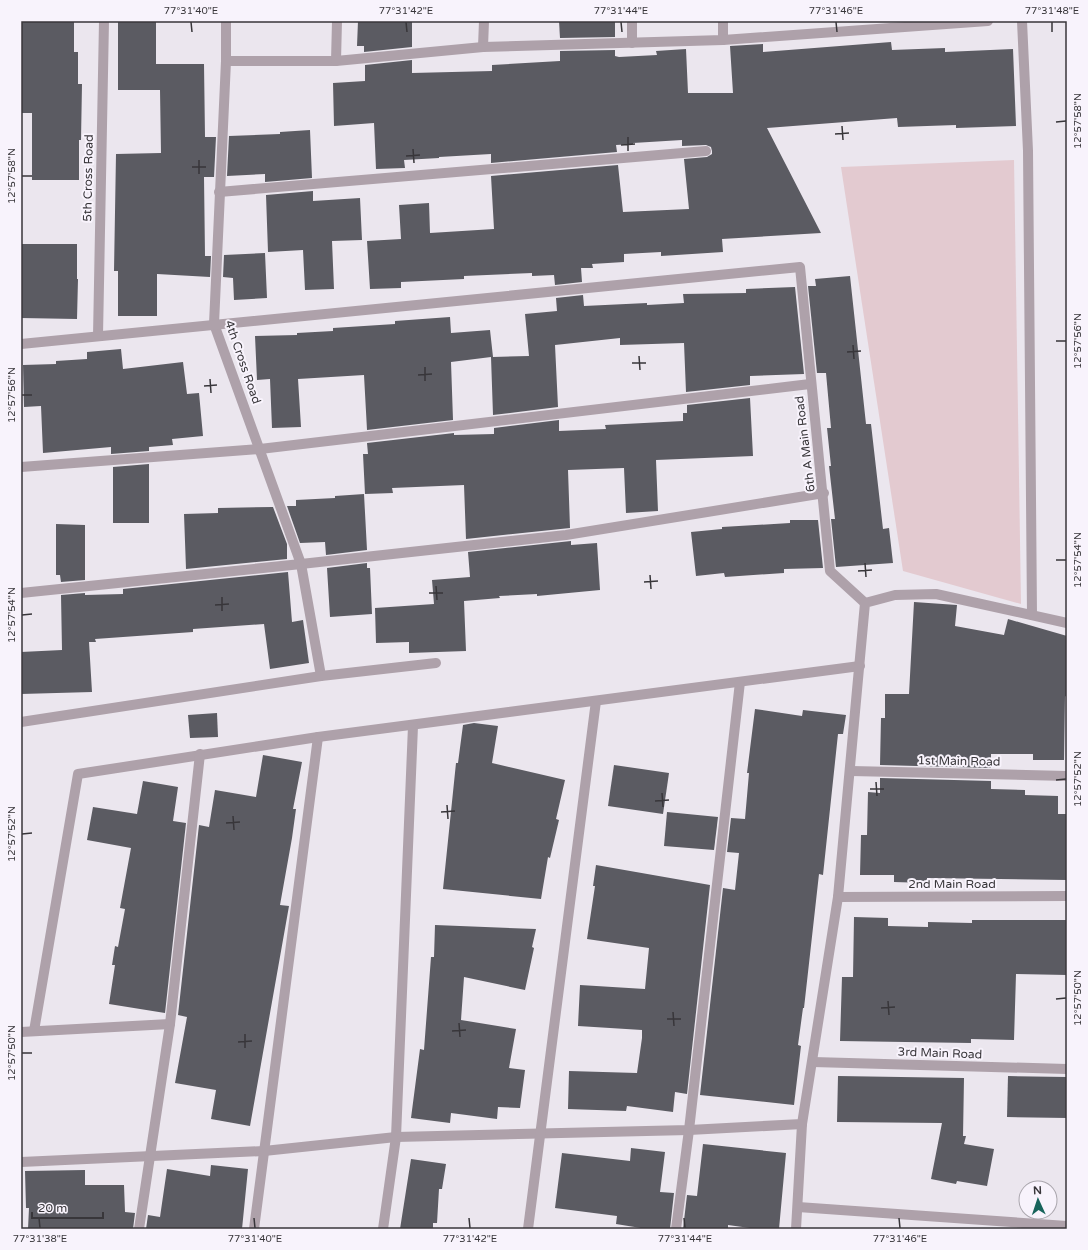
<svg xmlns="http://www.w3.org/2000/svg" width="1088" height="1250" font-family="'Varela Round',sans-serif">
<rect width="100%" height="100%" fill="#ebe6ee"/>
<polygon fill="#e3cad0" points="1014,160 1021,604 903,571 841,167"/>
<g fill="#5b5b62">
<polygon points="21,21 74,21 74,52 78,52 78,84 82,84 81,140 79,140 79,180 32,180 32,113 21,113"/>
<polygon points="118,21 156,21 156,64 204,64 205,137 216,137 214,177 204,177 205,256 211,256 210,277 157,274 157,316 118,316 118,271 114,271 116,154 161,153 160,90 118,90"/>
<polygon points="358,21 412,21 412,47 364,52 364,46 357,46"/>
<polygon points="559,21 615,21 615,37 560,38"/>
<polygon points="891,42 892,50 945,48 945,52 1013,49 1016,126 956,128 956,125 898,127 897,118 767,128 821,233 722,239 723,252 661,256 661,252 624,254 624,262 592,264 593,268 581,268 582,282 555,285 554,275 532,276 532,273 464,276 464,279 401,282 401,288 370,289 367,241 401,239 399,205 429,203 430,233 494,229 491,176 618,165 623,212 689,209 684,159 707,157 712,154 712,151 711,147 706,145 682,146 682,140 633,143 633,144 616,145 617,152 491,163 491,154 439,157 439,158 404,160 405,168 376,169 374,123 334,126 333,83 365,81 365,65 412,60 412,73 492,71 492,65 560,61 560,51 615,50 615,56 619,57 657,55 656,51 686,49 688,93 733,93 730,46 763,44 763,52"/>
<polygon points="310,130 312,178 265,182 265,174 227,176 229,136 280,134 280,132"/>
<polygon points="313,191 313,201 360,198 362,240 332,241 334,289 305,290 303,250 268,252 266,195"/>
<polygon points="21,244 77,244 77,279 78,279 77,319 21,318"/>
<polygon points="265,253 267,298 234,300 233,278 223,277 224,255"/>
<polygon points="850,276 866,424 871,424 883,529 889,528 893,563 836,567 831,519 835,519 829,466 831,466 827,428 831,428 826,373 817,373 808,286 816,286 815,279"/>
<polygon points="795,287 804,374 750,376 750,385 686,392 684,343 620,345 620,338 555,345 558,407 493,415 491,357 451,362 453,420 367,430 364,375 298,379 301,427 272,428 270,379 257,380 255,336 297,335 297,333 333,331 333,328 395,324 395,321 450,317 451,333 490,330 493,357 529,356 525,314 557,311 556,298 583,295 584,306 647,303 647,305 684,303 683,294 746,293 746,289"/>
<polygon points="121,349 123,369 183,362 187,394 199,393 203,436 172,439 173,445 149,447 149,451 111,454 111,447 43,453 41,406 24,407 23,365 56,364 56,361 87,359 87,352"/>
<polygon points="750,398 753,456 656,460 658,511 626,513 624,468 568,470 570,528 466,539 464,485 392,488 393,493 365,494 363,454 368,454 367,443 454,433 454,435 494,434 494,428 559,420 559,431 606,429 605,425 683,421 683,413 687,413 687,405"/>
<polygon points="149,464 149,523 113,523 113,467"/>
<polygon points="364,494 367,550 326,555 325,542 300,543 287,506 296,506 296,500 335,498 335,496"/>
<polygon points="273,507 287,544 287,559 186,569 184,514 218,513 218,508"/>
<polygon points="790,520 818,520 823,568 784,569 784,573 725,577 724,573 696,576 691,532 722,529 722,527 790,523"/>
<polygon points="56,524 85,525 85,580 61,582 60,575 56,575"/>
<polygon points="571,541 571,545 597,543 600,590 537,596 537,594 499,596 500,598 464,601 466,651 409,653 409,642 376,643 375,608 434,604 432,580 470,577 468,552"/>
<polygon points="367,563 367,568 370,568 372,614 330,617 327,568"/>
<polygon points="288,572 292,622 303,620 309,663 270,669 264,624 193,629 193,632 95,639 96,642 89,642 92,692 21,694 21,652 62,650 61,595 85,593 85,595 123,594 123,589"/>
<polygon points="914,602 957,605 955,626 1004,635 1008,619 1067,636 1067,697 1065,696 1064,760 1033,760 1033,754 991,754 991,768 880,765 881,718 885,718 885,694 909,694"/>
<polygon points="755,709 802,716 803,710 846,715 843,734 838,734 823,875 819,874 804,1008 803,1008 798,1045 801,1046 794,1105 700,1095 723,888 735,890 739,853 727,852 731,818 745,819 749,773 747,773"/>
<polygon points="217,713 218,737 190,738 188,715"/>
<polygon points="474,723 498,726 492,763 565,780 556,819 559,820 550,858 548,857 541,899 443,889 456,763 458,763 463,725"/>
<polygon points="263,755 302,762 293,809 296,809 292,838 280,905 289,906 250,1126 211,1119 216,1090 175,1083 187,1017 178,1015 199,825 209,827 215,790 256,797"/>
<polygon points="614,765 669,773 663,814 608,806"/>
<polygon points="880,778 991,781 991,789 1025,790 1025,795 1058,796 1058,814 1067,814 1067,880 927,878 927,883 894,882 894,875 860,875 861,835 867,835 868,792 880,793"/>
<polygon points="143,781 178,787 173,821 186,823 165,1013 109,1004 115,965 112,965 115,946 118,947 125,909 120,908 131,848 87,840 93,807 137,814"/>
<polygon points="667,812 718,817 714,850 664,846"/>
<polygon points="596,865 710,885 687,1094 675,1092 673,1112 627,1106 626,1111 568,1109 569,1071 637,1073 642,1038 642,1030 578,1026 580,985 645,989 649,948 587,939 595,886 593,886"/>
<polygon points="854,917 888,918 888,926 928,927 928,922 972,923 972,920 1067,920 1067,975 1016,974 1014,1040 971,1039 971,1043 840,1041 842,977 853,977"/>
<polygon points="435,925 536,929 532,947 534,948 525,990 464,977 461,1020 516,1029 509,1068 525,1070 520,1108 498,1107 497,1119 451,1113 450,1123 411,1118 420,1049 424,1050 431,957 434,957"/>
<polygon points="838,1076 964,1078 963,1136 966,1136 964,1144 994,1149 987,1186 957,1181 956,1184 931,1179 942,1123 837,1122"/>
<polygon points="1008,1076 1067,1077 1067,1118 1007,1117"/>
<polygon points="703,1144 786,1153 779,1229 757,1229 728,1225 728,1229 683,1229 687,1195 697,1196"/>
<polygon points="631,1148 665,1152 660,1192 674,1193 670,1229 647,1229 616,1224 617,1216 555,1208 562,1153 630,1161"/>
<polygon points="411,1159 446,1164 442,1189 439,1189 437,1223 433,1223 433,1229 400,1229"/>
<polygon points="211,1165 248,1169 242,1229 146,1229 148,1215 160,1217 167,1169 210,1176"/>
<polygon points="85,1170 85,1185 124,1185 125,1212 135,1213 133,1229 28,1229 29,1208 26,1208 25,1171"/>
</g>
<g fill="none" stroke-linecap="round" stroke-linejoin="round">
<g stroke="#aea1aa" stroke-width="10">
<polyline points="226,21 226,61 214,324 301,564 321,676"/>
<polyline points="1022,21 1028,151 1032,615"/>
<polyline points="723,40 723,21"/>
<polyline points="632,43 632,21"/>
<polyline points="483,47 484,21"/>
<polyline points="226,61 336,61 483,47 723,40 988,21"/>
<polyline points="336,61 337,21"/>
<polyline points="219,192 706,151"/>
<polyline points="98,336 104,21"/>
<polyline points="21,344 800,267 830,571 865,603"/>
<polyline points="21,467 260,449 810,384"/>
<polyline points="21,593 301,564 566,535 824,493"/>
<polyline points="21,722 321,676 436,663"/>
<polyline points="851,771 1067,776"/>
<polyline points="838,897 1067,896"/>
<polyline points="34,1031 78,774 318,737 860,666"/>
<polyline points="21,1032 170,1024"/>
<polyline points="813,1062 1067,1069"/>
<polyline points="21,1162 264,1151 396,1137 689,1130 802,1124 838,897 865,603 895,595 936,594 1067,623"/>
<polyline points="798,1207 1067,1226"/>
<polyline points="139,1229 170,1024 200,754"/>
<polyline points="254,1229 318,737"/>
<polyline points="383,1229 396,1137 413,726"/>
<polyline points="528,1229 596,701"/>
<polyline points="676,1229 689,1130 740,682"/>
<polyline points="796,1229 802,1124"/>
</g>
</g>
<path fill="none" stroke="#38363a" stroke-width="1.5" d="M191,22L192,32M406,22L407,32M621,22L622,32M836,22L837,32M1052,22V32M1056,122L1066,121M842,126L843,140M835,134L849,133M628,137V151M621,145L635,144M413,149L414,163M406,156L420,155M199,160V174M192,167H206M22,176H32M1056,341H1066M853,345L854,359M847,352L861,351M639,356L640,370M632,363H646M425,367V381M418,375L432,374M210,379L211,393M204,386L217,385M22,395H32M1056,560H1066M865,563L866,577M858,571L872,570M650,575L651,589M644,582L658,581M436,586L437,600M429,593H443M222,597V611M215,605L229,604M22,615L32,614M1056,780L1066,779M876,782L877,796M870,789H884M662,793L663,807M655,801L669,800M447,805L448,819M441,812L455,811M233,816L234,830M226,823L240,822M22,834L32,833M1056,999L1066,998M888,1001L889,1015M881,1008L895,1007M673,1012L674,1026M667,1019H681M459,1023L460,1037M452,1031L466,1030M245,1034V1048M238,1042L252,1041M22,1053H32M39,1218L40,1228M254,1218L255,1228M469,1218L470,1228M684,1218L685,1228M899,1218L900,1228"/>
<g text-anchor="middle" stroke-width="4" stroke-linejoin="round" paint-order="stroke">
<g font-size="12" fill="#38363a" stroke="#f8f3fc">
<text transform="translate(88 178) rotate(-89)" y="4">5th Cross Road</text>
<text transform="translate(243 362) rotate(71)" y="4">4th Cross Road</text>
<text transform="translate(805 444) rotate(-97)" y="4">6th A Main Road</text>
<text transform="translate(959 761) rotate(1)" y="4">1st Main Road</text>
<text x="952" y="888">2nd Main Road</text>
<text transform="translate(940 1053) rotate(2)" y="4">3rd Main Road</text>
</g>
</g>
<rect width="1088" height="1250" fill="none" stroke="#f8f3fc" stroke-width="44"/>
<g transform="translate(1038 1200) rotate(357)"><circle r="19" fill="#f8f3fc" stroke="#aba7ae"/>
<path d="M0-3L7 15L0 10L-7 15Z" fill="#17635b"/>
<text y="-6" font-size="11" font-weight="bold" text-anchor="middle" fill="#38363a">N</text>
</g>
<path d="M32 1212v6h71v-6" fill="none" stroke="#38363a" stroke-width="2"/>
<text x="38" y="1212" font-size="12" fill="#38363a" stroke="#f8f3fc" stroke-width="3" paint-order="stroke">20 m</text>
<rect x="22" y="22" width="1044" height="1206" fill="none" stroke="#38363a" stroke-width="1.5"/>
<g font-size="10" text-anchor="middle" fill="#38363a">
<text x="191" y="14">77°31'40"E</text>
<text x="406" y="14">77°31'42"E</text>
<text x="621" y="14">77°31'44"E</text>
<text x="836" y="14">77°31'46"E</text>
<text x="1052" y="14">77°31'48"E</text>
<text transform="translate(1077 121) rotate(-90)" y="4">12°57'58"N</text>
<text transform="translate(11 176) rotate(-90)" y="4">12°57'58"N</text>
<text transform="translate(1077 341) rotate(-90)" y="4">12°57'56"N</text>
<text transform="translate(11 395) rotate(-90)" y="4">12°57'56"N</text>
<text transform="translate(1077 560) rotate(-90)" y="4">12°57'54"N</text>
<text transform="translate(11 615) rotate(-90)" y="4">12°57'54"N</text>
<text transform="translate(1077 779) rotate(-90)" y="4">12°57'52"N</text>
<text transform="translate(11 834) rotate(-90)" y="4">12°57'52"N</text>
<text transform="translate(1077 998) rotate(-90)" y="4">12°57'50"N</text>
<text transform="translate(11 1053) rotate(-90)" y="4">12°57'50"N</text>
<text x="40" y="1242">77°31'38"E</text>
<text x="255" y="1242">77°31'40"E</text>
<text x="470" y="1242">77°31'42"E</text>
<text x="685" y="1242">77°31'44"E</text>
<text x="900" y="1242">77°31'46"E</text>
</g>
</svg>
